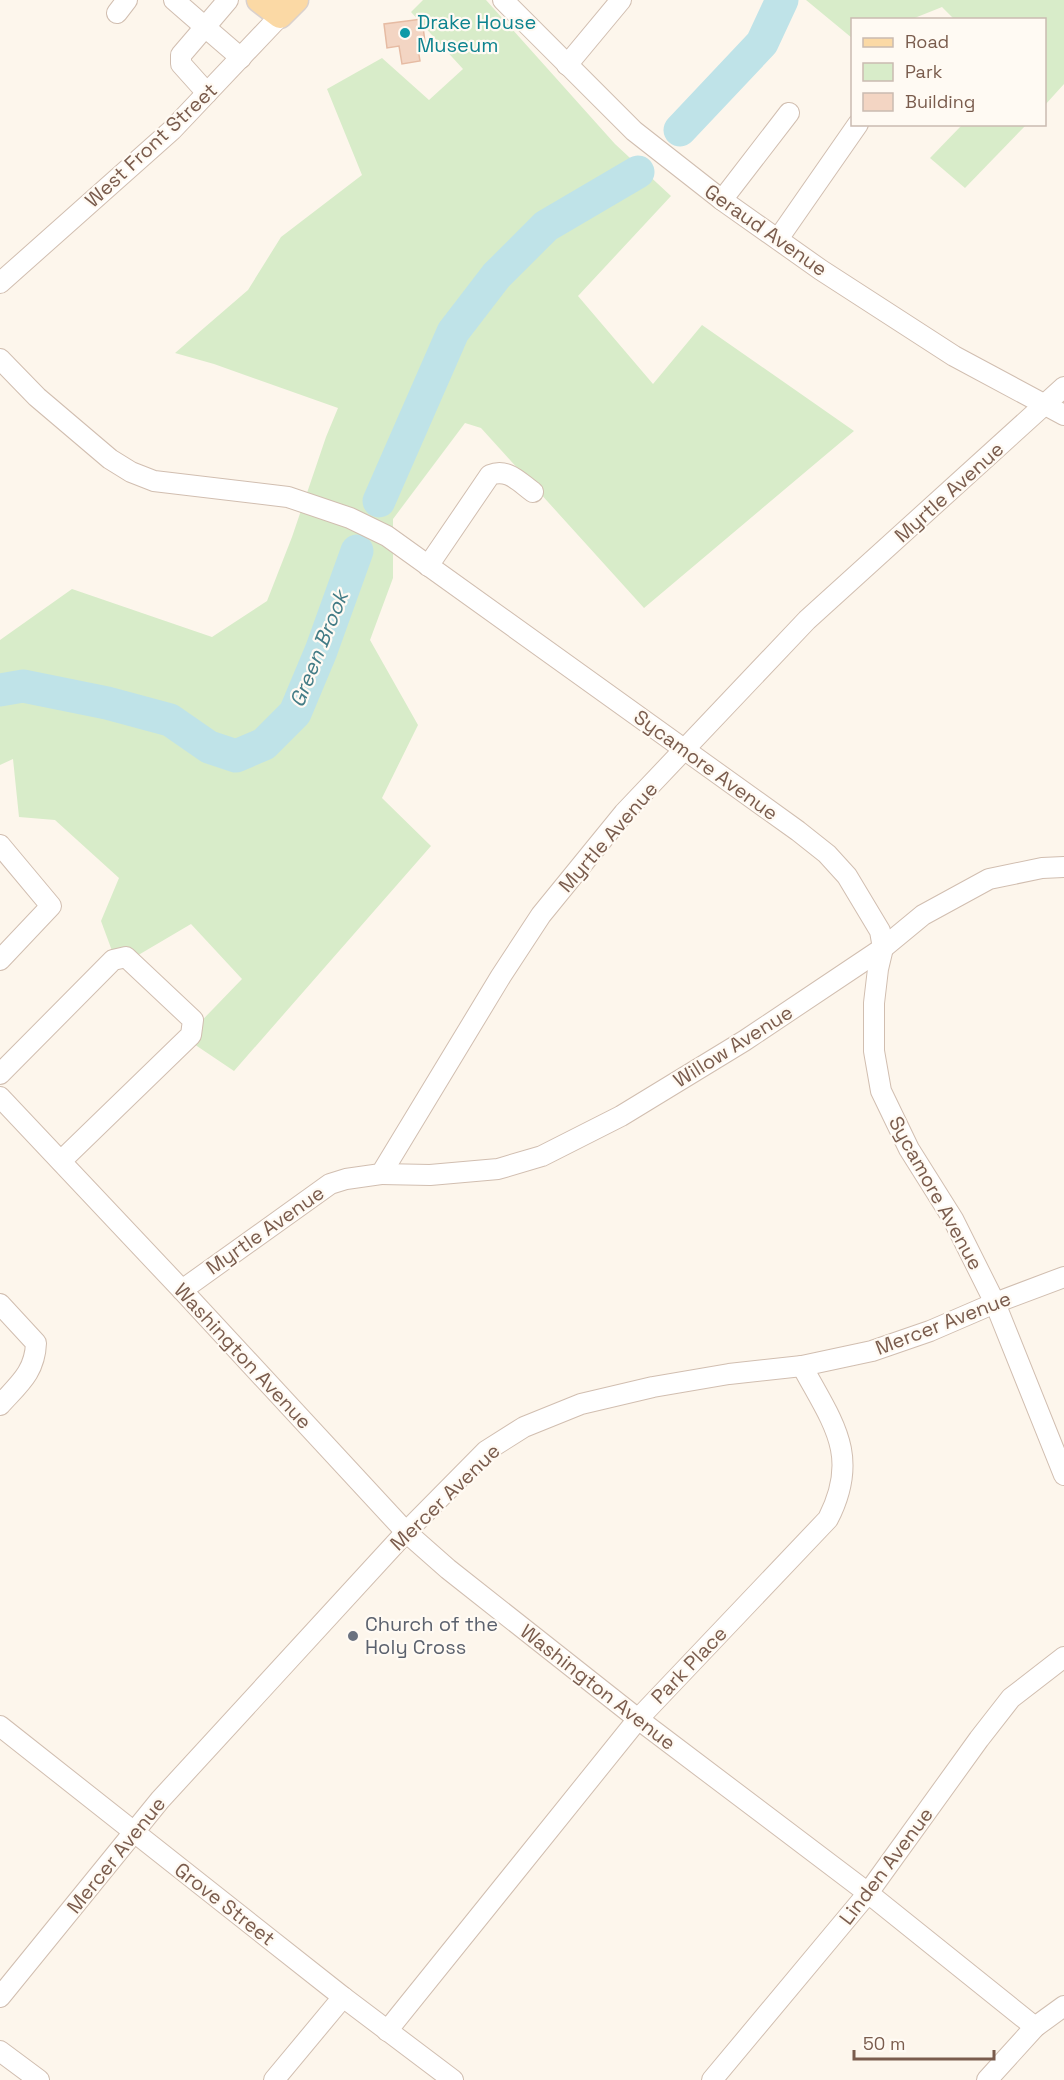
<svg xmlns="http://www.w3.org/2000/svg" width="1064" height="2080" font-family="'Space Grotesk',sans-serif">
<rect width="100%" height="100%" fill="#fdf6ec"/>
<g fill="#d8ecc9">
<polygon points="423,0 486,0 615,144 671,196 578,296 653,384 702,325 854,431 644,608 481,428 465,423 393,519 393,578 370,640 418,725 382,798 431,846 234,1071 185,1038 242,979 191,924 118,967 101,921 119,878 55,820 19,817 13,759 0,765 0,640 72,589 212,637 267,601 292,537 326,437 338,408 214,364 175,353 248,290 281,237 362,175 327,89 382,58 429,100 463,69 411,12"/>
<polygon points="806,0 1064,0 1064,84 1045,105 1044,20 954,19 942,7 912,19 852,20 852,38"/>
<polygon points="962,125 1026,125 965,188 930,158"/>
</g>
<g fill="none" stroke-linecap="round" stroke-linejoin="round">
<g stroke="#bfe3e8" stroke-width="33">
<polyline points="680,130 762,43 782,0"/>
<polyline points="379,501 453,332 496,276 546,226 638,172"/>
<polyline points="0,690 23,686 107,703 170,720 209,747 236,756 264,744 295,713 321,651 357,551"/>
</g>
</g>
<polygon fill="#f3d5c3" stroke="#e6bba3" stroke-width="1.5" points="422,19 425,42 417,43 420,61 402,64 399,46 387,48 384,24"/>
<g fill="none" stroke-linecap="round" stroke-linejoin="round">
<g stroke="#d1beb0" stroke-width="22">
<g id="minor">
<polyline points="174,0 205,27 228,0"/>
<polyline points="503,0 634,131 722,200 821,270 954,356 1064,415"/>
<polyline points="117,13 127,0"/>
<polyline points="567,65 621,0"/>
<polyline points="207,93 181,64 181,55 205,27 241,58"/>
<polyline points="722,200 789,113"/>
<polyline points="778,239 858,124"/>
<polyline points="0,283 172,130 280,16"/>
<polyline points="0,359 37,397 110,459 131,472 154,481 288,497 350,518 387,536 798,831 827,854 847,876 880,931 883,948 878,969 874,1003 874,1051 881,1091 909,1149 953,1219 995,1303 1064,1475"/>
<path d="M428,566L490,475C508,468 519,482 533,492"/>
<polyline points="0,845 51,906 0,960"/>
<polyline points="0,1074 113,960 126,957 193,1020 191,1035 61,1161"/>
<polyline points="0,1097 182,1290 406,1532 448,1569 638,1719 868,1893 1035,2027"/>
<polyline points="381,1174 430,1175 498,1169 542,1156 621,1116 744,1041 883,948 923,915 989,879 1042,868 1064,867"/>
<polyline points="182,1290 330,1184 346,1179 381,1174 501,976 541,915 624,813 807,620 1064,387"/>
<path d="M0,1304L36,1343C35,1372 19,1384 0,1405"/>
<polyline points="0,1726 343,1997 453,2080"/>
<polyline points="0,1997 160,1800 406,1532 486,1451 524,1427 581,1404 653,1387 729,1374 802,1366 872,1351 930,1331 995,1303 1064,1277"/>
<path d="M387,2031L638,1719L828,1519C861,1455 832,1422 802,1366"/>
<polyline points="0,2051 39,2080"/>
<polyline points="274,2080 343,1997"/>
<polyline points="712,2080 868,1893 979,1739 1011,1698 1064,1657"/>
<polyline points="987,2080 1035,2027 1064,2006"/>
</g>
</g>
<g stroke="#dad1cd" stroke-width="27">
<polyline id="major" points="259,0 280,16 296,0"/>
</g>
<use href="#minor" stroke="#fff" stroke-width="20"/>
<use href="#major" stroke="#fbd9a5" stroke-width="24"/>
</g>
<circle fill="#0f9aa8" stroke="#fffaf3" stroke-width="2" cx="405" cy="33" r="6"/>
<circle fill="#6b7280" stroke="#fffaf3" stroke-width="2" cx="353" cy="1636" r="6"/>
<g text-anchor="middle" stroke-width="4.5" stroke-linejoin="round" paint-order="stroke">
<g font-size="20" fill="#0d838f" stroke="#fffaf3" text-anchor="start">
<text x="417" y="29">Drake House<tspan x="417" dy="23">Museum</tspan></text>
</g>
<g font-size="20" fill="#7a5c4d" stroke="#fffaf3">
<text transform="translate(151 145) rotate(-43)" y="7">West Front Street</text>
<text transform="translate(766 230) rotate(35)" y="7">Geraud Avenue</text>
<text transform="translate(949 492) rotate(-42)" y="7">Myrtle Avenue</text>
<text transform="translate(706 765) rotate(36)" y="7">Sycamore Avenue</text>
<text transform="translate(608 837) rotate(-49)" y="7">Myrtle Avenue</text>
<text transform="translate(733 1046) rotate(-32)" y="7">Willow Avenue</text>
<text transform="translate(936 1193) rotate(61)" y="7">Sycamore Avenue</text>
<text transform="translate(265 1230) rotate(-35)" y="7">Myrtle Avenue</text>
<text transform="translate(943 1323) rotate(-21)" y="7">Mercer Avenue</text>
<text transform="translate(243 1356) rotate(47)" y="7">Washington Avenue</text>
<text transform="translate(445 1497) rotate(-44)" y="7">Mercer Avenue</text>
<text transform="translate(689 1665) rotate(-46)" y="7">Park Place</text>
<text transform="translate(598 1687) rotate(38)" y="7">Washington Avenue</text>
<text transform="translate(116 1855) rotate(-51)" y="7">Mercer Avenue</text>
<text transform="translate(886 1866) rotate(-53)" y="7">Linden Avenue</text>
<text transform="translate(225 1904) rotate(38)" y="7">Grove Street</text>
</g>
<g font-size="20" fill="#5b616d" stroke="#fffaf3" text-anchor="start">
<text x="365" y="1631">Church of the<tspan x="365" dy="23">Holy Cross</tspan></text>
</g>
<g font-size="21" font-style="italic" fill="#437c86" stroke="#fffaf3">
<text transform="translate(319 649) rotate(-68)" y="7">Green Brook</text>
</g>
</g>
<rect x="851" y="18" width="195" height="108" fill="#fffaf3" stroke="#cabbb1" stroke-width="1.5"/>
<rect x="863" y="38" width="30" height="9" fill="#fbd9a5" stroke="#cabbb1" stroke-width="1.5"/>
<text x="905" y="48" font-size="18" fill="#7a5c4d">Road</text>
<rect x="863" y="63" width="30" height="18" fill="#d8ecc9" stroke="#cabbb1" stroke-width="1.5"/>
<text x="905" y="78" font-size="18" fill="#7a5c4d">Park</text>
<rect x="863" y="93" width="30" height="18" fill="#f3d5c3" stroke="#cabbb1" stroke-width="1.5"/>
<text x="905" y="108" font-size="18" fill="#7a5c4d">Building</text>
<path d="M854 2050v9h140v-9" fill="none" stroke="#7a5c4d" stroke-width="3"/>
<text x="863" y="2050" font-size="18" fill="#7a5c4d" stroke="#fffaf3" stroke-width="4.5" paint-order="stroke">50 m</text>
</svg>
